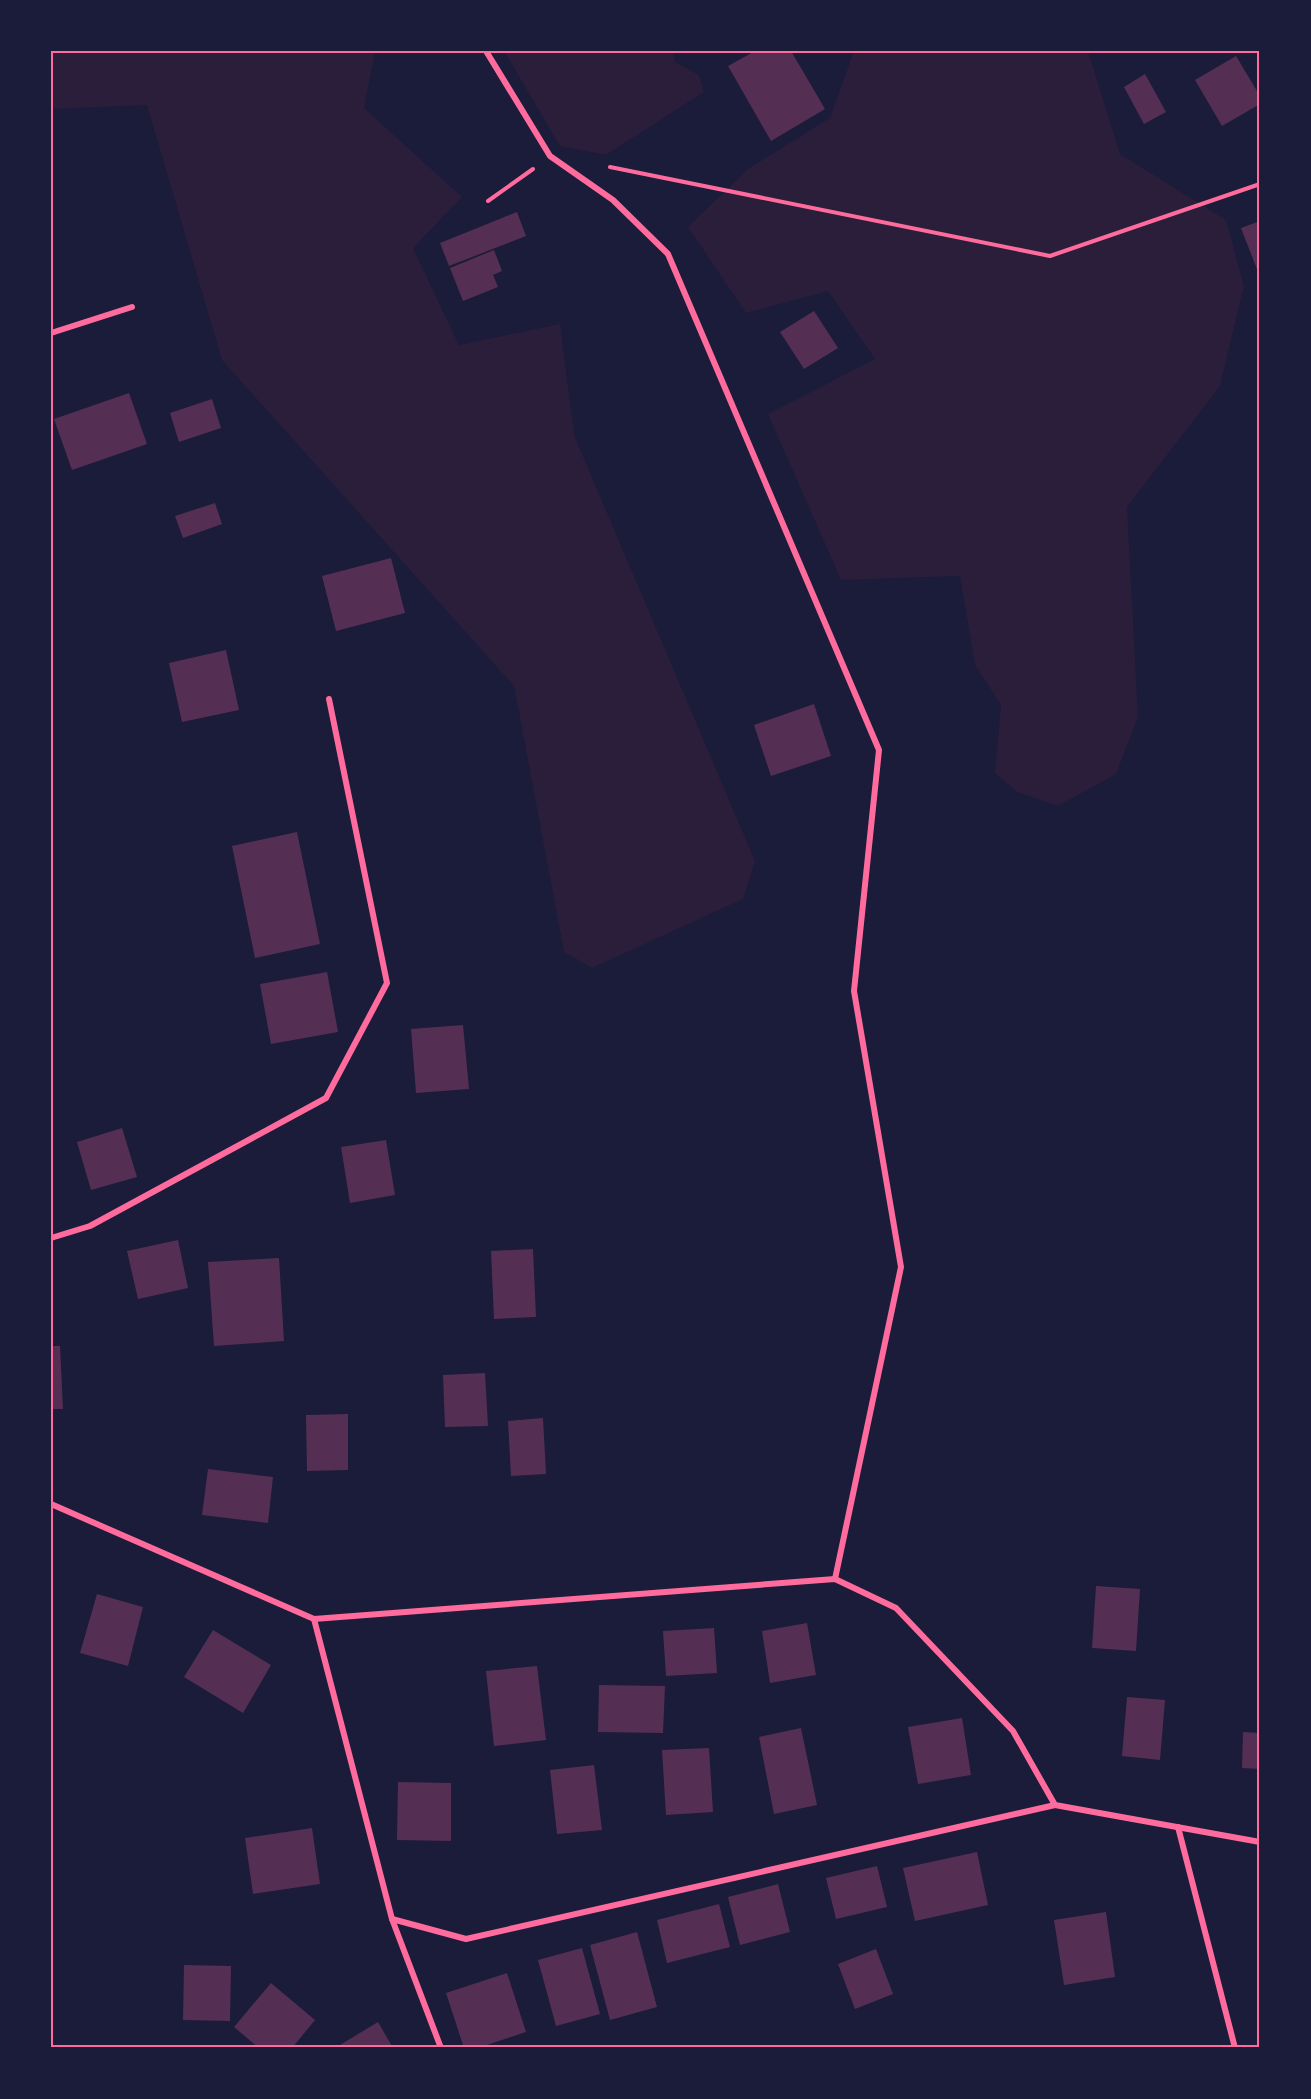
<svg xmlns="http://www.w3.org/2000/svg" width="1311" height="2099" font-family="'PT Sans',sans-serif">
<rect width="100%" height="100%" fill="#1b1b3a"/>
<g fill="#2a1e3b">
<polygon points="51,51 375,51 364,108 462,197 413,248 459,345 560,324 574,435 755,861 743,899 592,968 564,952 514,686 222,360 147,105 51,109"/>
<polygon points="504,51 673,51 675,62 699,75 704,92 606,155 560,146"/>
<polygon points="854,51 1088,51 1120,154 1226,220 1244,286 1220,386 1127,507 1138,717 1116,774 1058,806 1017,792 995,773 1001,705 975,665 960,576 841,580 768,414 875,359 828,291 746,313 688,227 748,169 830,118"/>
</g>
<g fill="#542f53">
<polygon points="755,51 791,51 825,109 771,141 728,66"/>
<polygon points="1236,56 1260,96 1260,104 1222,126 1195,80"/>
<polygon points="1145,74 1166,112 1144,124 1124,87"/>
<polygon points="517,212 526,236 449,266 440,243"/>
<polygon points="1260,221 1260,277 1241,228"/>
<polygon points="494,250 502,271 493,275 498,287 463,301 450,268"/>
<polygon points="814,311 838,348 804,369 780,332"/>
<polygon points="129,393 147,444 72,470 54,419"/>
<polygon points="212,399 221,428 179,442 170,413"/>
<polygon points="215,503 222,524 183,538 175,516"/>
<polygon points="391,558 405,613 336,631 322,576"/>
<polygon points="226,650 239,710 182,722 169,663"/>
<polygon points="814,704 831,756 771,776 754,725"/>
<polygon points="297,832 320,944 255,958 232,846"/>
<polygon points="327,972 338,1032 271,1044 260,984"/>
<polygon points="463,1025 469,1089 416,1093 411,1029"/>
<polygon points="122,1128 137,1177 91,1190 77,1142"/>
<polygon points="386,1140 395,1195 350,1203 341,1147"/>
<polygon points="178,1240 188,1288 138,1299 127,1251"/>
<polygon points="533,1249 536,1317 494,1319 491,1251"/>
<polygon points="279,1258 284,1341 214,1346 208,1262"/>
<polygon points="51,1346 60,1346 63,1409 51,1409"/>
<polygon points="485,1373 488,1426 445,1427 443,1375"/>
<polygon points="348,1414 348,1470 307,1471 306,1415"/>
<polygon points="543,1418 546,1474 511,1476 508,1421"/>
<polygon points="208,1469 273,1477 268,1523 202,1515"/>
<polygon points="1096,1586 1140,1589 1136,1651 1092,1648"/>
<polygon points="97,1594 143,1607 128,1666 80,1653"/>
<polygon points="807,1623 816,1675 770,1683 762,1631"/>
<polygon points="714,1628 717,1673 666,1676 663,1631"/>
<polygon points="213,1630 271,1665 243,1713 184,1677"/>
<polygon points="537,1666 546,1740 494,1746 486,1671"/>
<polygon points="599,1685 665,1686 663,1733 598,1732"/>
<polygon points="1127,1697 1165,1700 1160,1760 1122,1756"/>
<polygon points="962,1718 971,1775 918,1784 908,1727"/>
<polygon points="801,1728 817,1805 774,1814 759,1737"/>
<polygon points="1243,1732 1260,1733 1260,1769 1242,1768"/>
<polygon points="709,1748 713,1812 666,1815 662,1750"/>
<polygon points="594,1765 602,1830 557,1834 550,1770"/>
<polygon points="398,1782 451,1783 451,1841 397,1840"/>
<polygon points="312,1828 320,1884 253,1894 245,1838"/>
<polygon points="977,1852 988,1905 915,1921 903,1868"/>
<polygon points="877,1866 887,1907 836,1919 826,1878"/>
<polygon points="778,1884 790,1932 740,1945 728,1897"/>
<polygon points="719,1904 730,1947 667,1963 657,1920"/>
<polygon points="1106,1912 1115,1977 1064,1985 1054,1920"/>
<polygon points="637,1932 657,2007 610,2020 590,1945"/>
<polygon points="582,1948 600,2014 556,2026 538,1960"/>
<polygon points="876,1949 893,1994 855,2009 838,1964"/>
<polygon points="184,1965 231,1966 230,2021 183,2020"/>
<polygon points="507,1973 526,2032 478,2048 464,2048 446,1993"/>
<polygon points="271,1983 315,2020 292,2048 259,2048 234,2027"/>
<polygon points="378,2022 393,2048 335,2048"/>
</g>
<g fill="none" stroke-linecap="round" stroke-linejoin="round">
<g stroke="#ff6b9d" stroke-width="4">
<polyline points="610,167 1050,256 1260,184"/>
<polyline points="488,201 533,169"/>
</g>
<g stroke="#ff6b9d" stroke-width="6">
<polyline points="486,51 550,156 613,200 668,254 879,750 854,991 901,1267 835,1579"/>
<polyline points="51,333 132,307"/>
<polyline points="51,1238 90,1226 326,1098 387,983 329,699"/>
<polyline points="51,1504 314,1619 835,1579 896,1608 1013,1731 1055,1805 1260,1842"/>
<polyline points="314,1619 392,1919 441,2048"/>
<polyline points="1178,1827 1235,2048"/>
<polyline points="392,1919 466,1939 1055,1805"/>
</g>
</g>
<rect width="1311" height="2099" fill="none" stroke="#1b1b3a" stroke-width="105"/>
<rect x="52" y="52" width="1206" height="1994" fill="none" stroke="#ff6b9d" stroke-width="2"/>
</svg>
